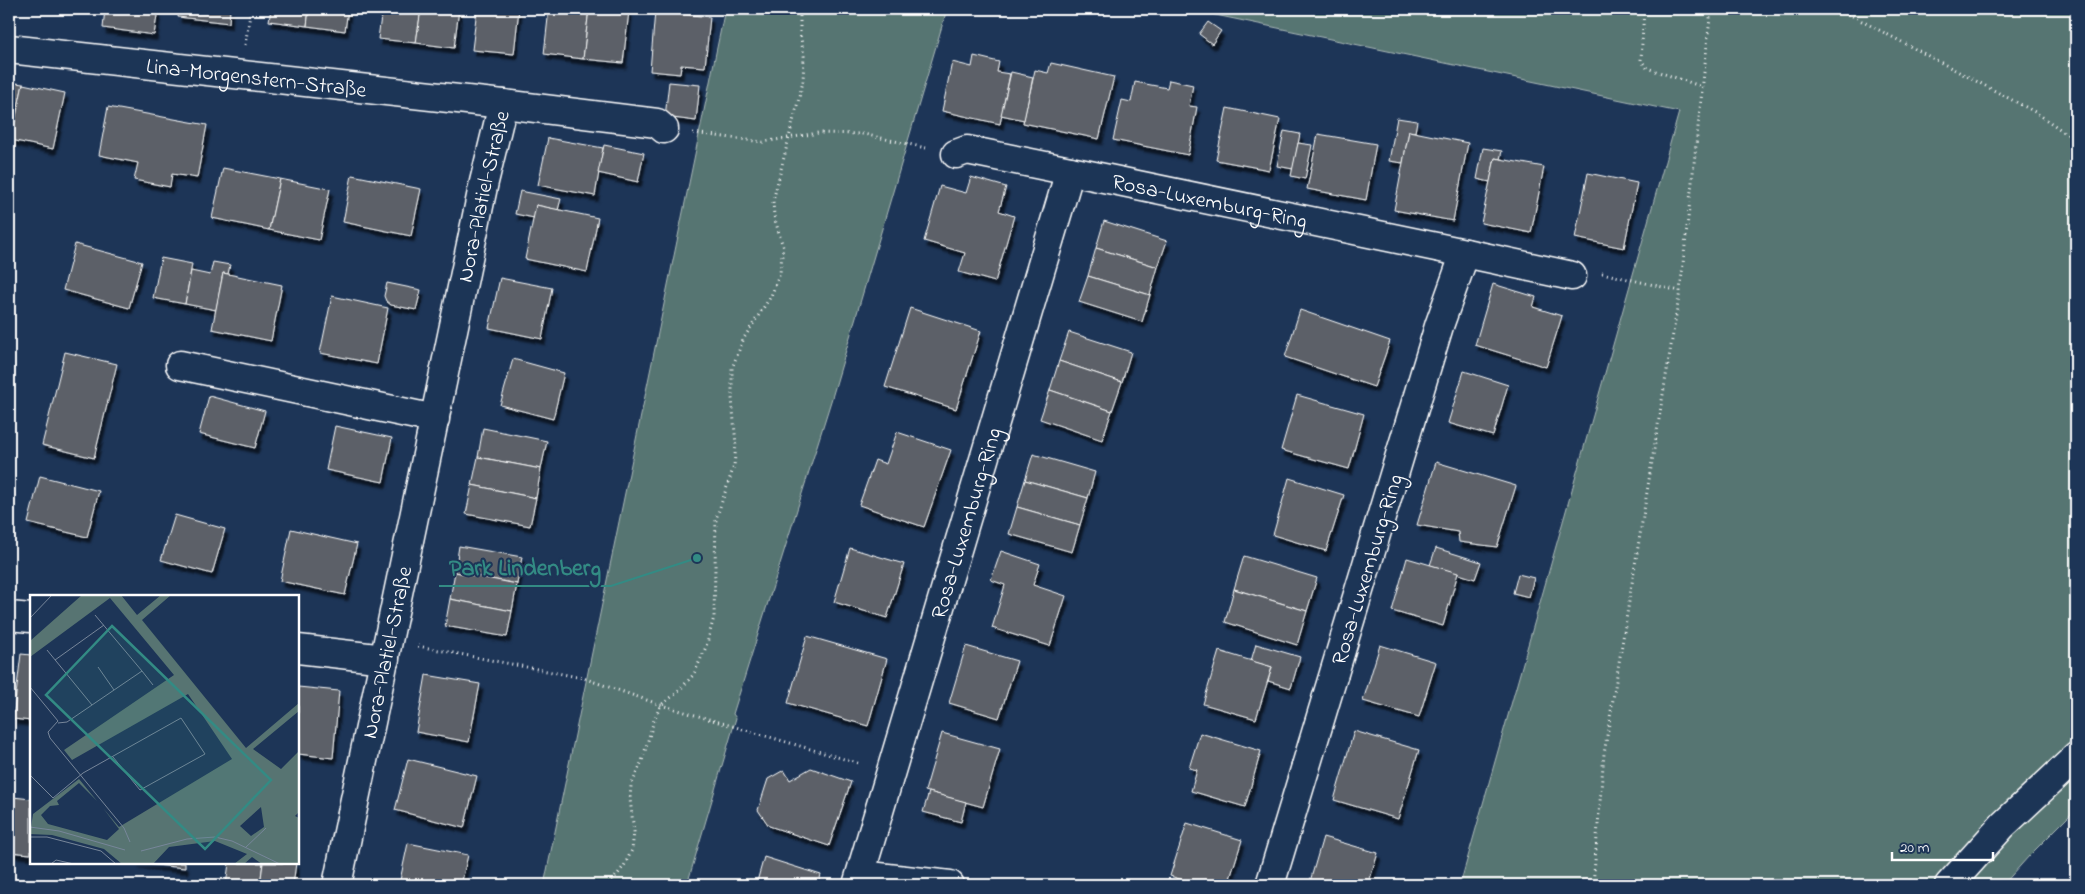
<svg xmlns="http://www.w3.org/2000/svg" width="2085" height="894" font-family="'Indie Flower',sans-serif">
<defs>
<filter id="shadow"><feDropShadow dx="3" dy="5.5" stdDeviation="1" flood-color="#0009"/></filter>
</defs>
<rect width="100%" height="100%" fill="#1d3557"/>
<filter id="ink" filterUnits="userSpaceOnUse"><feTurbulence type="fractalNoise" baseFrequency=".02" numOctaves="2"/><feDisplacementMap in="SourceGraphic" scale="10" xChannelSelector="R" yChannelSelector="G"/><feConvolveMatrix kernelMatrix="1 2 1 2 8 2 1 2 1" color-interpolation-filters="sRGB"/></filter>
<g filter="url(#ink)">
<g fill="#577472" stroke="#abbab8">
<polygon points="725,9 947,9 831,401 733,714 736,718 687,885 544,885"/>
<polygon points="1187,9 2076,9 2076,809 2029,856 2003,885 1460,885 1679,112"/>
</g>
<g fill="#5b6167" stroke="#fff" filter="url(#shadow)">
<polygon points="105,9 158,9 154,35 103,28"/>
<polygon points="179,9 230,9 229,23 178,17"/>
<polygon points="271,9 309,9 307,26 269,21"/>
<polygon points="309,9 348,9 345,31 307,26"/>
<polygon points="382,9 421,9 416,43 378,39"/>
<polygon points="421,9 459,9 454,48 416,43"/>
<polygon points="477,9 519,9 514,54 472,50"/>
<polygon points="549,9 589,9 583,59 544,54"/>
<polygon points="589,9 629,11 623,63 583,59"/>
<polygon points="655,11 710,17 705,67 681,65 680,74 650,71"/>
<polygon points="1208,22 1221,31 1212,44 1199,34"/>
<polygon points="974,56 999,62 997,72 1010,74 1000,124 942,111 952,62 972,67"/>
<polygon points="1051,63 1114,77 1099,139 1023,123 1035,70 1048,73"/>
<polygon points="1011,72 1033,77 1024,120 1001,115"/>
<polygon points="1169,80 1193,85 1189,106 1197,107 1188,155 1113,140 1122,100 1131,102 1135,82 1167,88"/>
<polygon points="9,82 23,84 11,140 9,140"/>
<polygon points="669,82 700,85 696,121 665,117"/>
<polygon points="23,84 65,93 53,149 11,140"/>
<polygon points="108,107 207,125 197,178 172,174 170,187 134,180 138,163 99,155"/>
<polygon points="1227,108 1280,119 1269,170 1216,160"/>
<polygon points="1397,118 1417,121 1415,132 1409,131 1403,163 1389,161"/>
<polygon points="1284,131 1300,134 1293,169 1277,166"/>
<polygon points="1409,131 1468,143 1453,221 1394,210"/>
<polygon points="1318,134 1376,144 1366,200 1307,189"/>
<polygon points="548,138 603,148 595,196 538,185"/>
<polygon points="1298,143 1312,145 1305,179 1291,176"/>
<polygon points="604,145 644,153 638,182 598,173"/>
<polygon points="1483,148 1502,151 1500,159 1495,158 1490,182 1477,179"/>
<polygon points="1495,158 1544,167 1531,233 1481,223"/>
<polygon points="223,168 280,179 269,230 212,218"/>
<polygon points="1588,173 1637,183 1624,248 1575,238"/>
<polygon points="352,175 421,189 411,236 343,222"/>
<polygon points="971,177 1006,187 999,211 1014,216 995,282 959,272 965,253 924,241 940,186 966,193"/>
<polygon points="280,179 330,189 319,240 269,230"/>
<polygon points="520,191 561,199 558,210 536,205 534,218 515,214"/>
<polygon points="536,205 598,218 587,272 525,259"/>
<polygon points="1104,221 1167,241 1158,267 1096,248"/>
<polygon points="75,244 142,262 129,308 63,290"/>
<polygon points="1096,248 1158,267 1150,295 1088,276"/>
<polygon points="161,258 192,264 185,304 153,298"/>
<polygon points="213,262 230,265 228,274 223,273 216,310 185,304 191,271 210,275"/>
<polygon points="223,273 282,285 271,341 212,329"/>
<polygon points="1088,276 1150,295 1142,322 1079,302"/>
<polygon points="500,278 552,288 542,339 489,328"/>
<polygon points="387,283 421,290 416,310 391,305 386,301 384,296"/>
<polygon points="1493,284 1536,297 1533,307 1562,316 1546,367 1475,345"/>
<polygon points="332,296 388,308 377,364 320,353"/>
<polygon points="910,308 981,331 956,409 885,387"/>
<polygon points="1300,310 1390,341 1374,387 1285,357"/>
<polygon points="1069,332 1131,352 1122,382 1059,361"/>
<polygon points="65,352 117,364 94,458 42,445"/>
<polygon points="513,359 564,373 553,419 500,405"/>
<polygon points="1059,361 1122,382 1112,411 1050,390"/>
<polygon points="1464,371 1508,385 1493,436 1448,423"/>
<polygon points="1050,390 1112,411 1102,440 1040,419"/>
<polygon points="1297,395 1364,414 1349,469 1281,450"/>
<polygon points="209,396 265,411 255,448 199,434"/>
<polygon points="335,426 392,438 383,482 326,470"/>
<polygon points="483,428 547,441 541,469 478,457"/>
<polygon points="897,432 951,450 924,527 859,505 875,460 886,464"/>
<polygon points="1033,454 1095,472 1088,498 1025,480"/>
<polygon points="478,457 541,469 536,498 472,485"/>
<polygon points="1436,462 1516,486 1497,547 1459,542 1458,532 1417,525"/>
<polygon points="40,476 99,491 87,537 28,523"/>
<polygon points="1289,478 1344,495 1326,551 1273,535"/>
<polygon points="1025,480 1088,498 1080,525 1017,507"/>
<polygon points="472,485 536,498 530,526 466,514"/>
<polygon points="1017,507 1080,525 1072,552 1009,534"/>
<polygon points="175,515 225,529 212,574 161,560"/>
<polygon points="291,529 357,544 345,595 280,581"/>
<polygon points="459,546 522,557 517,584 455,572"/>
<polygon points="850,548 904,564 887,618 834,602"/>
<polygon points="1436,548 1481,562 1475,579 1430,565"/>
<polygon points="1001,551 1040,564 1033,585 1066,596 1050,646 992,628 1005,585 991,580"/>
<polygon points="1244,556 1317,578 1307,611 1234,589"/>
<polygon points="1407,558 1458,573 1443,626 1392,611"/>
<polygon points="455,572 517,584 512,611 450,599"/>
<polygon points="1518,574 1534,578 1529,597 1513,593"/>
<polygon points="1234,589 1307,611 1297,645 1225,622"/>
<polygon points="450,599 512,611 507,637 445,626"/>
<polygon points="807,636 887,659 868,726 788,703"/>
<polygon points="1256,644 1300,657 1291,688 1268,681 1272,667 1251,661"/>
<polygon points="1380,645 1436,662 1419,717 1363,701"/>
<polygon points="966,646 1017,661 999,718 949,703"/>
<polygon points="1219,651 1272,667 1256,719 1203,704"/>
<polygon points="21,654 31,655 31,721 13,719"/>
<polygon points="426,675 480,684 469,742 416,732"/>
<polygon points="298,687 339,691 333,758 298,754"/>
<polygon points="1354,731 1419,750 1398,819 1334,800"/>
<polygon points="942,733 1000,749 983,807 925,791"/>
<polygon points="1200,733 1261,751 1245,807 1191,791 1197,770 1189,768"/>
<polygon points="408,759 477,776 464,828 395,810"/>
<polygon points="811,768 851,782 829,846 769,826 758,810 768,779 784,770 790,780"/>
<polygon points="929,792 966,802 961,822 923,812"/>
<polygon points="13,797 31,799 31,854 9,852"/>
<polygon points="1187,823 1242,840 1228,885 1198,885 1170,876"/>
<polygon points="1323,837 1378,853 1368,885 1309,885"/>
<polygon points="408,843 468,855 461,885 399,885"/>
<polygon points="764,857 821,875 818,885 756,885"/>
<polygon points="136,863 185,863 185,868"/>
<polygon points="229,863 263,863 260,885 226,885"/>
<polygon points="263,863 296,863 293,885 260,885"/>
</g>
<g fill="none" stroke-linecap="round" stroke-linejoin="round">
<g stroke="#fff" stroke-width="31">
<g id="minor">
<path id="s1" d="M9,49L503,104"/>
<polyline points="956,154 967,150 1070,171"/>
<polyline points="1465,253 1572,276"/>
<polyline points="180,365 435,419"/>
<polyline points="9,616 31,618"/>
<polyline points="298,649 385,659"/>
<polyline points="861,875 950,885"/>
<path id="s2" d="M337,885L484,182L503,104L657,123L664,129"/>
<path id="s3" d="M857,885L1070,171L1465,253L1439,326L1270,885"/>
</g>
</g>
<g stroke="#fff" stroke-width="31">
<polyline id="secondary" points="1949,885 2003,825 2076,757"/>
</g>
<g stroke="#fff" stroke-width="3" stroke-dasharray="1 4" stroke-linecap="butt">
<polyline points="1644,9 1641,60 1647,68 1703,87"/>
<polyline points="1839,9 2035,112 2076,140"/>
<polyline points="245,45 251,9"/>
<polyline points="693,133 763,142 818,133 863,134 926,148"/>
<polyline points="1602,273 1680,291"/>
<polyline points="418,646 583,678 661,705 861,764"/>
<polyline points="609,885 624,866 632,850 634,832 630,799 631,786 642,761 654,720 661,705 677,693 694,674 706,647 714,617 716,519 734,466 736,445 732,398 732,368 744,338 771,296 780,273 783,247 774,216 773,201 803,82 804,56 800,33 800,9"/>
<polyline points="1593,885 1604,754 1680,291 1711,9"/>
</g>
<use href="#minor" stroke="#1d3557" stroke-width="28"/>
<use href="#secondary" stroke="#1d3557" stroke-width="28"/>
</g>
</g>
<g text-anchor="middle" stroke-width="4" stroke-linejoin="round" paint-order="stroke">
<g font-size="22" fill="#fff" stroke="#1d3557">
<text dy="8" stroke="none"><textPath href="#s1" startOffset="249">Lina-Morgenstern-Straße</textPath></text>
<text dy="8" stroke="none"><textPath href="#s2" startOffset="704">Nora-Platiel-Straße</textPath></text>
<text dy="8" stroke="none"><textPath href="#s3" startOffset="888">Rosa-Luxemburg-Ring</textPath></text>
<text dy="8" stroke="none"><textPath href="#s3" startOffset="378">Rosa-Luxemburg-Ring</textPath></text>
<text transform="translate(1366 569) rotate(-73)" y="8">Rosa-Luxemburg-Ring</text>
<text dy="8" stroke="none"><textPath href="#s2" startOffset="238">Nora-Platiel-Straße</textPath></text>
</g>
</g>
<g transform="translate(30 595)">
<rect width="269" height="269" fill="#1d3557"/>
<path d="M52,0H91L107,20L131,0H141L112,25L216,153L269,108V116L223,154L251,174L269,156V217L265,221L269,223V269H232L222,262L214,269H204L217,259L185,246L139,252L123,269H92L74,254L22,240L0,239L3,219L49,184L67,206L49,188L27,206L29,210L20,211L11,220L18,229L77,245L89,234L73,213L89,232L202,164L158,99L42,165L34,155L144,80L80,3L0,62V46ZM231,212L234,232L221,241L210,231Z" fill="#577472" fill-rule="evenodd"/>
<path fill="none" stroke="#77869a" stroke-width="1" d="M65,20L112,76M0,23L22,0M17,55L62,110M25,65L74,30M68,72L84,95M0,92L28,126L18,137L20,143L94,233L100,247M28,128L37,127L112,76L123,90M0,180L23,203L53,178L151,123L175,159L110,195L83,162M0,232L29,236L95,255M0,242H17L71,256L86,269M215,253L236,233M111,256L157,244L185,242L202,246L250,269M21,269L26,265L44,269"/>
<path fill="#338b84" fill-opacity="0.15" stroke="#338b84" stroke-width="2.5" d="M82,31L241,185L175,254L16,100Z"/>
<rect width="269" height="269" fill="none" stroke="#fff" stroke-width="2.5"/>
</g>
<path fill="none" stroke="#338b84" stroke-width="2" d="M697 558L611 586H439"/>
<circle fill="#338b84" stroke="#1d3557" stroke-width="2" cx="697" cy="558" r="5"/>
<g font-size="24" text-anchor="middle" font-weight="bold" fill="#338b84" stroke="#1d3557" stroke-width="4" stroke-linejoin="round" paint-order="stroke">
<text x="525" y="575">Park Lindenberg</text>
</g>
<rect width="2085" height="894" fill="none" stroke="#1d3557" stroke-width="30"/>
<rect x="15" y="15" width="2055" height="864" fill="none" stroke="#fff" stroke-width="2" filter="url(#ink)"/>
<path d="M1892 852v8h101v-8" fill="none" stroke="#ffffff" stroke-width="2.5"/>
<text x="1900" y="852" font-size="15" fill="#ffffff" stroke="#1d3557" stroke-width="4" paint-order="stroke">20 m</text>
</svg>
